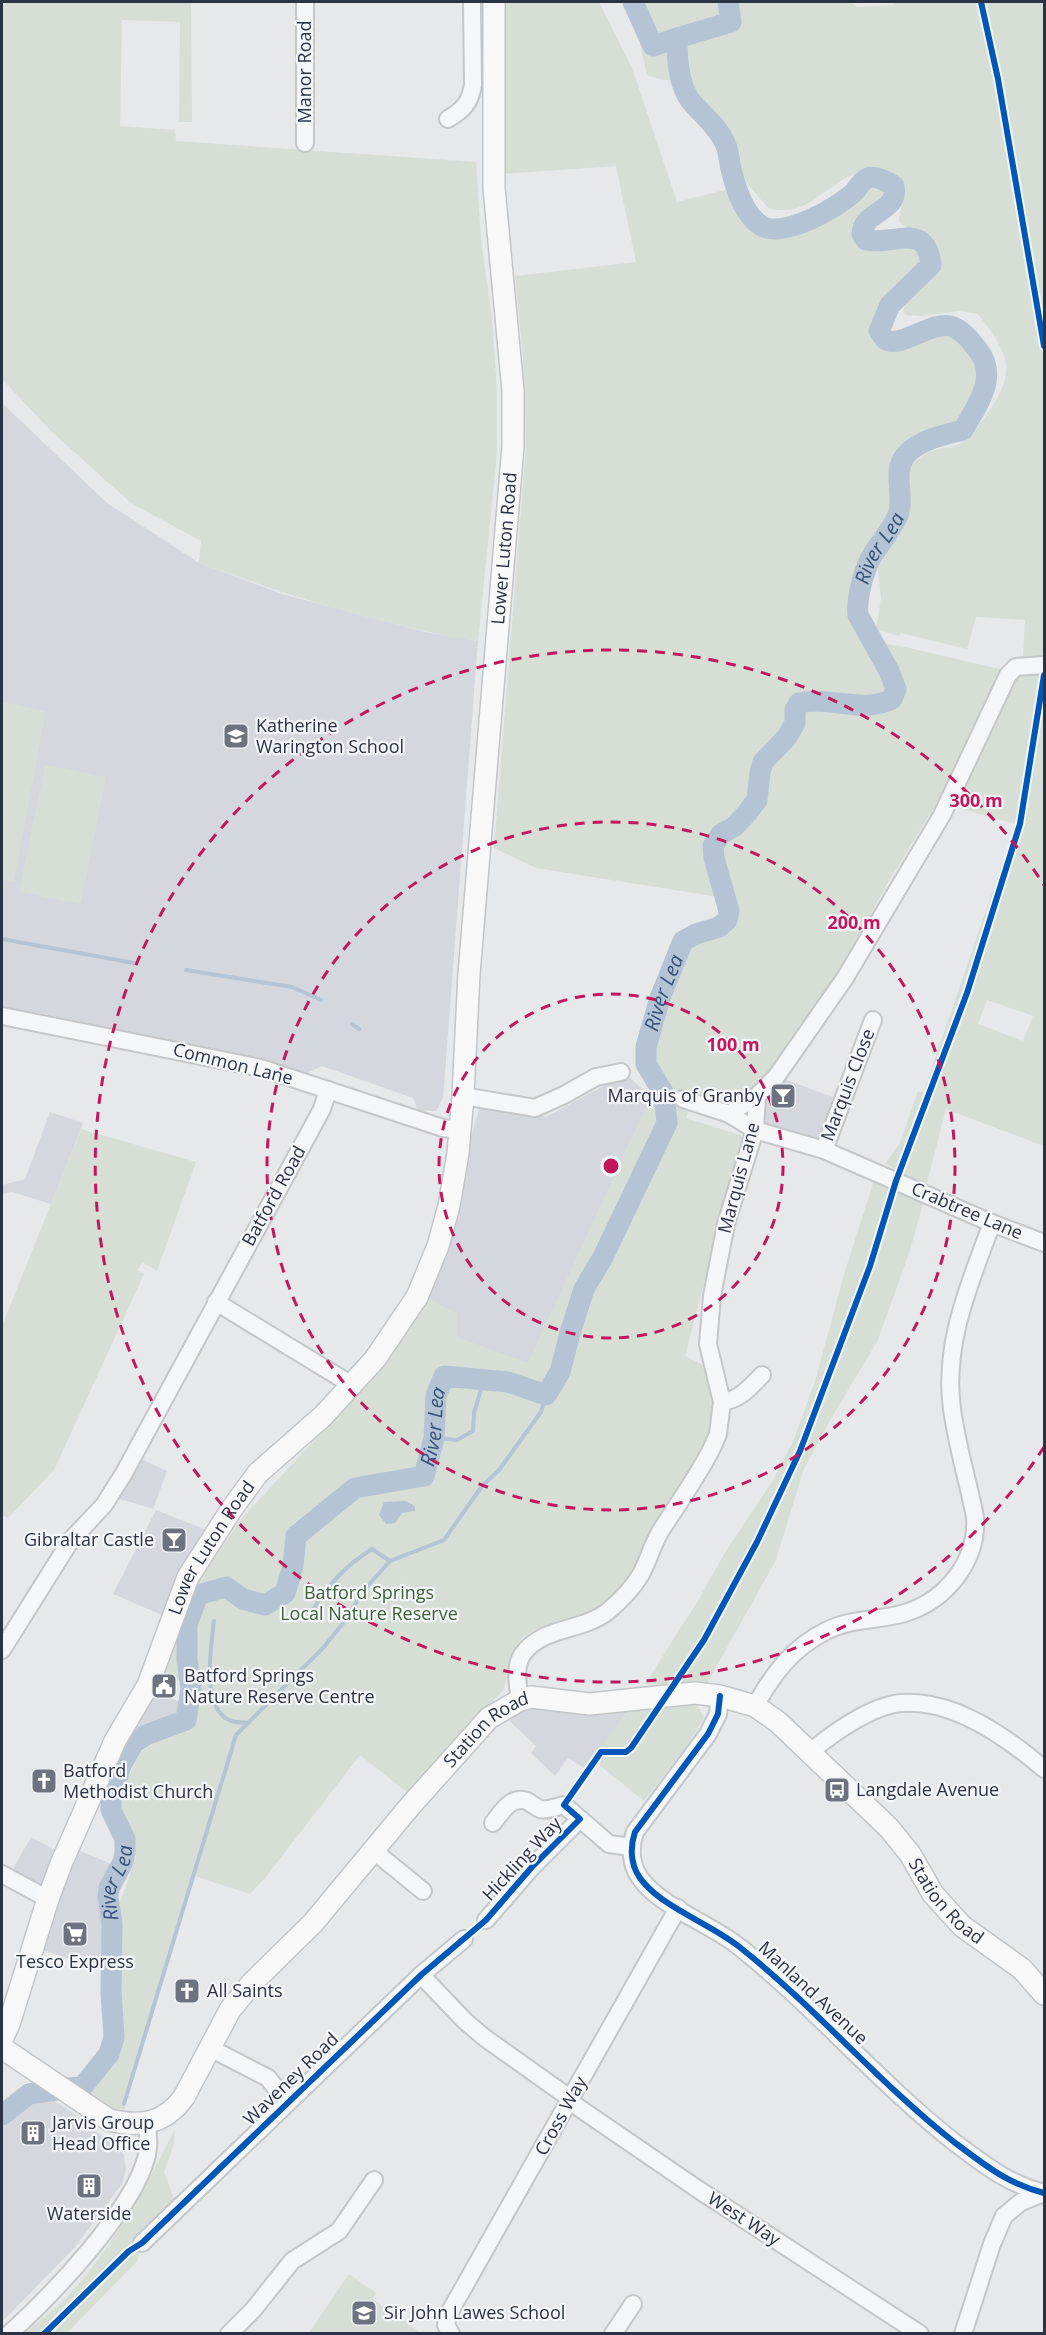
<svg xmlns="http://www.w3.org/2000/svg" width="1046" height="2335" font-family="'Open Sans',sans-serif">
<rect width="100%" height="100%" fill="#e6e8ea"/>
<g fill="#d4d7dd">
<polygon points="2,403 106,502 199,563 282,594 425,632 478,641 443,1098 436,1111 418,1110 413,1098 322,1066 300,1076 226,1053 39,1013 2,1008"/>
<polygon points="626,1074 651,1097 528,1364 456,1337 427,1297 481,1102 546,1117"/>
<polygon points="781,1078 833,1097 818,1140 762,1124 765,1095"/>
<polygon points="50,1112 83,1123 51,1204 12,1192 2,1194 2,1185 25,1179"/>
<polygon points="139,1458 167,1471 153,1509 117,1498"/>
<polygon points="156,1510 204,1529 184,1566 162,1615 113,1594"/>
<polygon points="155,1691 188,1706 174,1719 126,1739"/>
<polygon points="551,1706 626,1708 627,1711 587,1770 568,1758 555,1776 531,1753 536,1746 505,1717 524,1708"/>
<polygon points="31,1837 57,1851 42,1885 13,1869"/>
<polygon points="78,1850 114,1865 102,1890 100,1902 105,1937 105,1970 42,1950 59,1897"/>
<polygon points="41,2098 51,2099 70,2111 119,2149 124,2155 126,2170 122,2184 75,2247 2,2322 2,2124 30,2101"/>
</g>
<g fill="#d6ded6" fill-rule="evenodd">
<path d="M2,2H191L192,122H179L180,22L122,20L120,126L175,130L176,141L476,162L481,239L492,318L497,389V453L478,641C382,626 290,596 199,563L201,541L131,503L51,431L2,379Z"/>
<path d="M506,2H599L632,68L677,202L737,187C743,200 748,219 762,226C785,238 833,209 851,194C857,190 861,181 868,178C875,175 887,182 894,186C899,213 863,210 862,234L866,240C893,246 926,220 931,265L890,305L880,332L885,339C899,350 931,321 950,326C962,329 971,341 978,350C999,377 977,406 963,430L933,439L918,446L905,456L899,468L901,506L884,541L872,555L856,605L858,615L873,642L905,647L1004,670L939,800L890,879L839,972L774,1068L743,1098L733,1102L690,1094L683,1109L688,1112L686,1118L743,1136L685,1356L705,1366L713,1392V1419L707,1442L686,1479L646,1539L635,1566L623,1585L592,1613L535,1629L522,1638L512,1653L504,1689L408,1793L360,1755L265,1878L250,1894L195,1876L124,2098L125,2113L116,2114L82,2093L92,2085L97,2074L107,2063L115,2050L118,2035L114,2009V1920L136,1857L131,1831L120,1814L125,1783L141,1752L181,1726L196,1687L161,1674L198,1581L243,1517L364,1387L411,1327L427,1297L457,1314V1337L528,1363L651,1097C651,1091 653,1085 652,1079C651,1068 645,1060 646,1048C649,1020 663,990 674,964C676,958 679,949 683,943C697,921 738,941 725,898L536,868L494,848L526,448L523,357L515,276L636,262L616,166L502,174Z"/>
<path d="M631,2H850L857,7L892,5L894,2H1044V659L1023,658L1025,620L976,617L967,649L901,633L899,636L876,629L881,598L877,562L891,547L906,517L909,466C916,460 924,454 933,451C941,447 952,448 960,444C971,439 978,426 985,417C1018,371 1010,356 978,314L959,311L921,316L906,315L903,312L906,301L936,273C937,255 935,239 916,231C909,228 905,228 899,221C900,212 905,196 903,189C902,182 898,179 893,175C861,151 825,200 797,208C788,211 779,210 769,209L746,182L735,162L733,146L723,127L696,102L684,76C671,83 661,80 647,75Z"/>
<path d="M1044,673V1146L946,1109L926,1186L885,1164L900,1143L918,1091L923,1093L1016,824L955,807L1015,676ZM987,1000L1033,1016L1023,1041L978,1024Z"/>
<polygon points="2,702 46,711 14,882 2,880"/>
<polygon points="45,765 106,777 81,904 19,892"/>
<polygon points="81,1129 196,1162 157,1271 142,1262 138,1270 144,1274 54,1470 8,1518 2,1515 2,1326"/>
<polygon points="874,1181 923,1204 909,1253 878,1340 829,1422 803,1471 776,1560 706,1685 645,1684 696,1604 726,1551 773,1480 793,1442 816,1378 845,1271"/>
<polygon points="687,1701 697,1705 704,1718 688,1744 644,1801 593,1760 627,1711 626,1708"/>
<path d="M175,2129L174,2144L164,2172L174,2199L144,2231L138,2260L67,2333L24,2334C41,2319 61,2305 75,2288C117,2241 147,2185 175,2129Z"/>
<polygon points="349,2274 376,2293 373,2299 421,2333 309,2333"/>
</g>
<polygon fill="#b4c4d5" points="406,1501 415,1506 415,1511 402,1513 395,1523 386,1524 379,1515 384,1502"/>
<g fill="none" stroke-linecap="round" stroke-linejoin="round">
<g stroke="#b4c4d5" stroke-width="4">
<polyline points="2,939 134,963"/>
<polyline points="186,970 292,987 321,1000"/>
<polyline points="352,1024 359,1029"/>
<polyline points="434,1438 457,1440 473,1431 474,1413 484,1379"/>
<path d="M214,1621C211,1645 201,1707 229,1720C234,1723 242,1722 248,1723"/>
<path d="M307,1621C322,1591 343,1567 372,1549L390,1561"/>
<polyline points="124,2104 236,1735 323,1648 344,1622 364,1590 390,1561 444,1540 482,1486 499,1470 541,1412 546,1395"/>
</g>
<g stroke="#b4c4d5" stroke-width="21">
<polyline points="633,2 653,46 677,38"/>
<path id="s1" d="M2,2115L29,2094L83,2086L109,2054L114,2037L111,1992L112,1924L108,1897L109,1888L123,1862L125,1852V1839L111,1810V1798L121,1765L134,1743L146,1735L186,1720L191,1689L187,1660V1624L198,1595L226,1587L243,1599L265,1605L285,1593L293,1566L296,1536L355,1488L424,1476L434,1438L436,1396L444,1376L508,1382L546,1395L560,1372L570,1333L584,1289L603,1257L667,1123L664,1094L646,1064V1047L660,998L683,941L696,934L719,927L727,920L729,911L714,858L713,846L721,834L735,826L747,813L757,800L760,772L763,762L787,737L795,723V710L799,703C830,696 863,714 892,699L896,689L889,671L858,615C856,599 864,568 873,554C882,541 892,529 898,515C905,496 892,473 905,456C918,440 944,435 963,430C977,406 999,377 978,350C971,341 962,329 950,326C931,321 899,350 885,339L879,331L890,305L931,265C926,220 893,246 866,240L862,234C863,210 899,213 894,186C888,182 876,175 868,178C861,180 858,189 852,194C834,209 798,229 774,229C748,229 736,190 731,169C729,161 729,151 725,143C717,125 702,115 690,100C678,83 677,58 677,38L731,22L728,2"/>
</g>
<g stroke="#c4c6c8" stroke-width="20">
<g id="minor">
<path d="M448,119C463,110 470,103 473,85L472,2"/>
<polyline points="305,143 305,2"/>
<polyline points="2,1016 261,1068 443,1128 459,1130"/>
<polyline points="463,1096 535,1108 564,1095 596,1077 621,1072"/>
<polyline points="683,1099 729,1114 755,1130 824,1150 989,1222 1044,1243"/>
<polyline points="729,1114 757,1096 776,1077 845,978 942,815 1008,675 1016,667 1044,665"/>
<polyline points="824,1150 873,1020"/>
<polyline points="216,1302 352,1385"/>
<path d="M722,1402C741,1399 749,1388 762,1375"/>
<polyline points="2,1650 71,1540 104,1505 124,1473 322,1109 328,1090"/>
<path d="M720,1696L718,1714L708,1734L635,1832C629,1850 631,1869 644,1883C666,1909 715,1926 742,1949C817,2009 879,2083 954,2142C985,2165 1006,2183 1044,2193"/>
<path d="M520,1700C518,1686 514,1668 522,1655C542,1626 581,1632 607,1612C619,1602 633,1588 641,1574C648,1561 652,1546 660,1532C677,1505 696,1479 711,1450L718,1434L722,1402L708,1344L712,1296L726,1224L755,1130L757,1096"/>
<path d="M755,1706C773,1674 792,1648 826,1631C851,1618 878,1621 905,1613C947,1600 978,1560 975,1517C968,1481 957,1446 952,1409C943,1343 970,1283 992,1223"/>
<path d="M810,1752C833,1733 872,1705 902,1703C953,1699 1008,1738 1044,1769"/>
<path d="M493,1823C501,1813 511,1795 527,1801C531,1803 535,1807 540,1809C547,1811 556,1807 564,1805L609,1844L631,1847"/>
<polyline points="374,1851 423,1891"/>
<polyline points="2,1874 48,1899"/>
<polyline points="486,1920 532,1867 580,1819"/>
<polyline points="421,1975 465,2021 485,2038 571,2099"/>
<polyline points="210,2048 268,2078 275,2087"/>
<polyline points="569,2101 699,2190 920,2334"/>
<polyline points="142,2243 421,1975 464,1939"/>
<path d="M9,2334C51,2296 134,2210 147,2155C149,2145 148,2132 146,2123"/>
<polyline points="229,2334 253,2310 292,2261 339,2231 374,2180"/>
<polyline points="451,2334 446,2325 448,2315 678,1908"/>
<polyline points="613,2334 633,2304"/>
<polyline points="963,2334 992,2244 1004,2216 1021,2202 1044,2193"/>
</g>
</g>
<g stroke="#c2c5c8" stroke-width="24">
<g id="major">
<path id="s2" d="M2,2039L9,2024L48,1899L61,1864L115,1741L148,1685L188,1577L233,1507L258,1473L323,1416L375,1359L417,1297L438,1246L449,1206L458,1153L463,1096L469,974L513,446V391L494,188V2"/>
<path id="s3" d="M2,2048L109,2120C139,2127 164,2125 184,2097L230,2010L252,1983L313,1923L411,1805L489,1718L520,1700L531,1697L590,1704L695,1693L720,1696L755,1706L778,1722L889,1828L910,1854L933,1894L962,1926L1022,1969L1044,1994"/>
</g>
</g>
<use href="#minor" stroke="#f5f6f7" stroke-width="16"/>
<use href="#major" stroke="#f8f8f8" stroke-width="21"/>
<g stroke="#f4f6f9" stroke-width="10">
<g id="cycleway">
<polyline points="981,2 998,79 1044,346"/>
<path d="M720,1696L718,1714L708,1734L635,1832C629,1850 631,1869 644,1883C666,1909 715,1926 742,1949C817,2009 879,2083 954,2142C985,2165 1006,2183 1044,2193"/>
<polyline points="44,2334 129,2251 142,2243 421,1975 486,1920 532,1867 580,1819 564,1805 601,1752 626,1752 631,1748 704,1640 757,1542 800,1451 870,1266 896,1181 967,993 1020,824 1044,675"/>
</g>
</g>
<use href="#cycleway" stroke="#0057b8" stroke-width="6"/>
</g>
<g fill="none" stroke="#c2185b" stroke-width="3" stroke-dasharray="10 8">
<circle cx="611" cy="1166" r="172"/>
<circle cx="611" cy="1166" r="344"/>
<path d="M1044 1447A516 516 0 1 1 1044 885"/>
</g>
<defs>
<g id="school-square" transform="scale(1.35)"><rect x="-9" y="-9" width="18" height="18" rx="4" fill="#6c737f" stroke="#f4f6f9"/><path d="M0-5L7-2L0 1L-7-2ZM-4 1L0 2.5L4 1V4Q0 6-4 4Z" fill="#fff"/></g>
<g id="bar-square" transform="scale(1.35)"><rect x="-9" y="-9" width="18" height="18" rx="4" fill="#6c737f" stroke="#f4f6f9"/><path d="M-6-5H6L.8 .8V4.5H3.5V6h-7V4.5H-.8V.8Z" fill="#fff"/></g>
<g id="civic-square" transform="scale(1.35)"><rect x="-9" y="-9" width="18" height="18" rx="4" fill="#6c737f" stroke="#f4f6f9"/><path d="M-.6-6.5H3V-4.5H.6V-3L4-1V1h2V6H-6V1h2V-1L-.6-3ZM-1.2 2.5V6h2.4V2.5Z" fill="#fff"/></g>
<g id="church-square" transform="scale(1.35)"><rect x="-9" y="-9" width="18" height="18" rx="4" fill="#6c737f" stroke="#f4f6f9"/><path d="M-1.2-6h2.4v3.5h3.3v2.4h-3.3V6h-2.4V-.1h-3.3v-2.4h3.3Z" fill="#fff"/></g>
<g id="bus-square" transform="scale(1.35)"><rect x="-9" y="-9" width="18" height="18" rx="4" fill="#6c737f" stroke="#f4f6f9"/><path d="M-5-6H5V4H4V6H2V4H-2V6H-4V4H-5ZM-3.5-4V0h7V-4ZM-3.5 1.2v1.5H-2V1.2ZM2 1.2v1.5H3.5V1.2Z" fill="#fff"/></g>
<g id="supermarket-square" transform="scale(1.35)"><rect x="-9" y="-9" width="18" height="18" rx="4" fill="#6c737f" stroke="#f4f6f9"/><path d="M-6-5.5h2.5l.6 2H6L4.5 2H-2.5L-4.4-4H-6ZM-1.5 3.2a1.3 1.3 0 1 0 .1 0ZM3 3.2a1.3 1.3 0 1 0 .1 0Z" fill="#fff"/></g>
<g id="building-square" transform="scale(1.35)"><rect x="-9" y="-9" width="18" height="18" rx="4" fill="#6c737f" stroke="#f4f6f9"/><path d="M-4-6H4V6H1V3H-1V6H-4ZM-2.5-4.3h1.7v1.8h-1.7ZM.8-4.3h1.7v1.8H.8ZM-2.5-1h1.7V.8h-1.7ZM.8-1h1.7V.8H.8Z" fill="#fff"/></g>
</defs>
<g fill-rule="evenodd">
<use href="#school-square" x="236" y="736"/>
<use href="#bar-square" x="783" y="1096"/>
<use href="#bar-square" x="174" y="1540"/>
<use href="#civic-square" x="164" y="1686"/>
<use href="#church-square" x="44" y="1781"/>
<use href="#bus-square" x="837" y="1790"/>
<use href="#supermarket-square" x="75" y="1934"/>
<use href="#church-square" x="187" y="1991"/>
<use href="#building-square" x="33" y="2133"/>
<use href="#building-square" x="89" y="2186"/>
<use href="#school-square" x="364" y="2313"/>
</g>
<g text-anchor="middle" stroke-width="4.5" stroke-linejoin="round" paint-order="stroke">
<g font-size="18" fill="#2b3445" stroke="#f4f6f9">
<text transform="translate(305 72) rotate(-90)" y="6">Manor Road</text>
<text dy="6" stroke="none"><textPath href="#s2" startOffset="1620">Lower Luton Road</textPath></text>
<text transform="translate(233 1064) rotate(14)" y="6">Common Lane</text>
<text transform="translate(848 1085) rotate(-69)" y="6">Marquis Close</text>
<text transform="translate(739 1178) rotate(-75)" y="6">Marquis Lane</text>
<text transform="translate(274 1196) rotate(-61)" y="6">Batford Road</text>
<text transform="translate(967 1211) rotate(23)" y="6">Crabtree Lane</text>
<text dy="6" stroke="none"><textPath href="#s2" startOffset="536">Lower Luton Road</textPath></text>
<text dy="6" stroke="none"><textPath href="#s3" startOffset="693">Station Road</textPath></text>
<text transform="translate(522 1859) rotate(-47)" y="6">Hickling Way</text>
<text dy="6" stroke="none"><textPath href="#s3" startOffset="1251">Station Road</textPath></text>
<text transform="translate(813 1993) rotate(43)" y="6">Manland Avenue</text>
<text transform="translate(291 2079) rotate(-44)" y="6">Waveney Road</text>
<text transform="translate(561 2116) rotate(-61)" y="6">Cross Way</text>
<text transform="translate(744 2219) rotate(33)" y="6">West Way</text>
</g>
<g font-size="18" fill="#2b3445" stroke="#f4f6f9" text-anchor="start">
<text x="256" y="732">Katherine<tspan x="256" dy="21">Warington School</tspan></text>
<text x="764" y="1102" text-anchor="end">Marquis of Granby</text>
<text x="154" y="1546" text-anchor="end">Gibraltar Castle</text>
<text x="184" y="1682">Batford Springs<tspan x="184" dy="21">Nature Reserve Centre</tspan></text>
<text x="63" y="1777">Batford<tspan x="63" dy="21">Methodist Church</tspan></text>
<text x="856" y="1796">Langdale Avenue</text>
<text x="75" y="1968" text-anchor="middle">Tesco Express</text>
<text x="207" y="1997">All Saints</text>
<text x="52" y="2129">Jarvis Group<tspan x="52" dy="21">Head Office</tspan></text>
<text x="89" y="2220" text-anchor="middle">Waterside</text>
<text x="384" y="2319">Sir John Lawes School</text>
</g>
<g font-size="18" fill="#3f6138" stroke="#f4f6f9">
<text x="369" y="1599">Batford Springs<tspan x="369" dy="21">Local Nature Reserve</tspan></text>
</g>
<g font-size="20" font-style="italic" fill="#34527a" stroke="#f4f6f9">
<text dy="7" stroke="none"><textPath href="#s1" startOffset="2200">River Lea</textPath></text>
<text dy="7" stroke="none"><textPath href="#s1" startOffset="1584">River Lea</textPath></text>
<text dy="7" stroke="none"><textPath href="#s1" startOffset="990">River Lea</textPath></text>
<text dy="7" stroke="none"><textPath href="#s1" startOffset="304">River Lea</textPath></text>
</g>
</g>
<circle cx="611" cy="1166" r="9" fill="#c2185b" stroke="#f4f6f9" stroke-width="3"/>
<g font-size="18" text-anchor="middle" font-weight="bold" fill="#c2185b" stroke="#f4f6f9" stroke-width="4.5" stroke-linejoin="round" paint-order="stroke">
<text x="976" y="807">300 m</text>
<text x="854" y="929">200 m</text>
<text x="733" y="1051">100 m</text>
</g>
<rect width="1046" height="2335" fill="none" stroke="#2b3445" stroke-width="6"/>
</svg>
